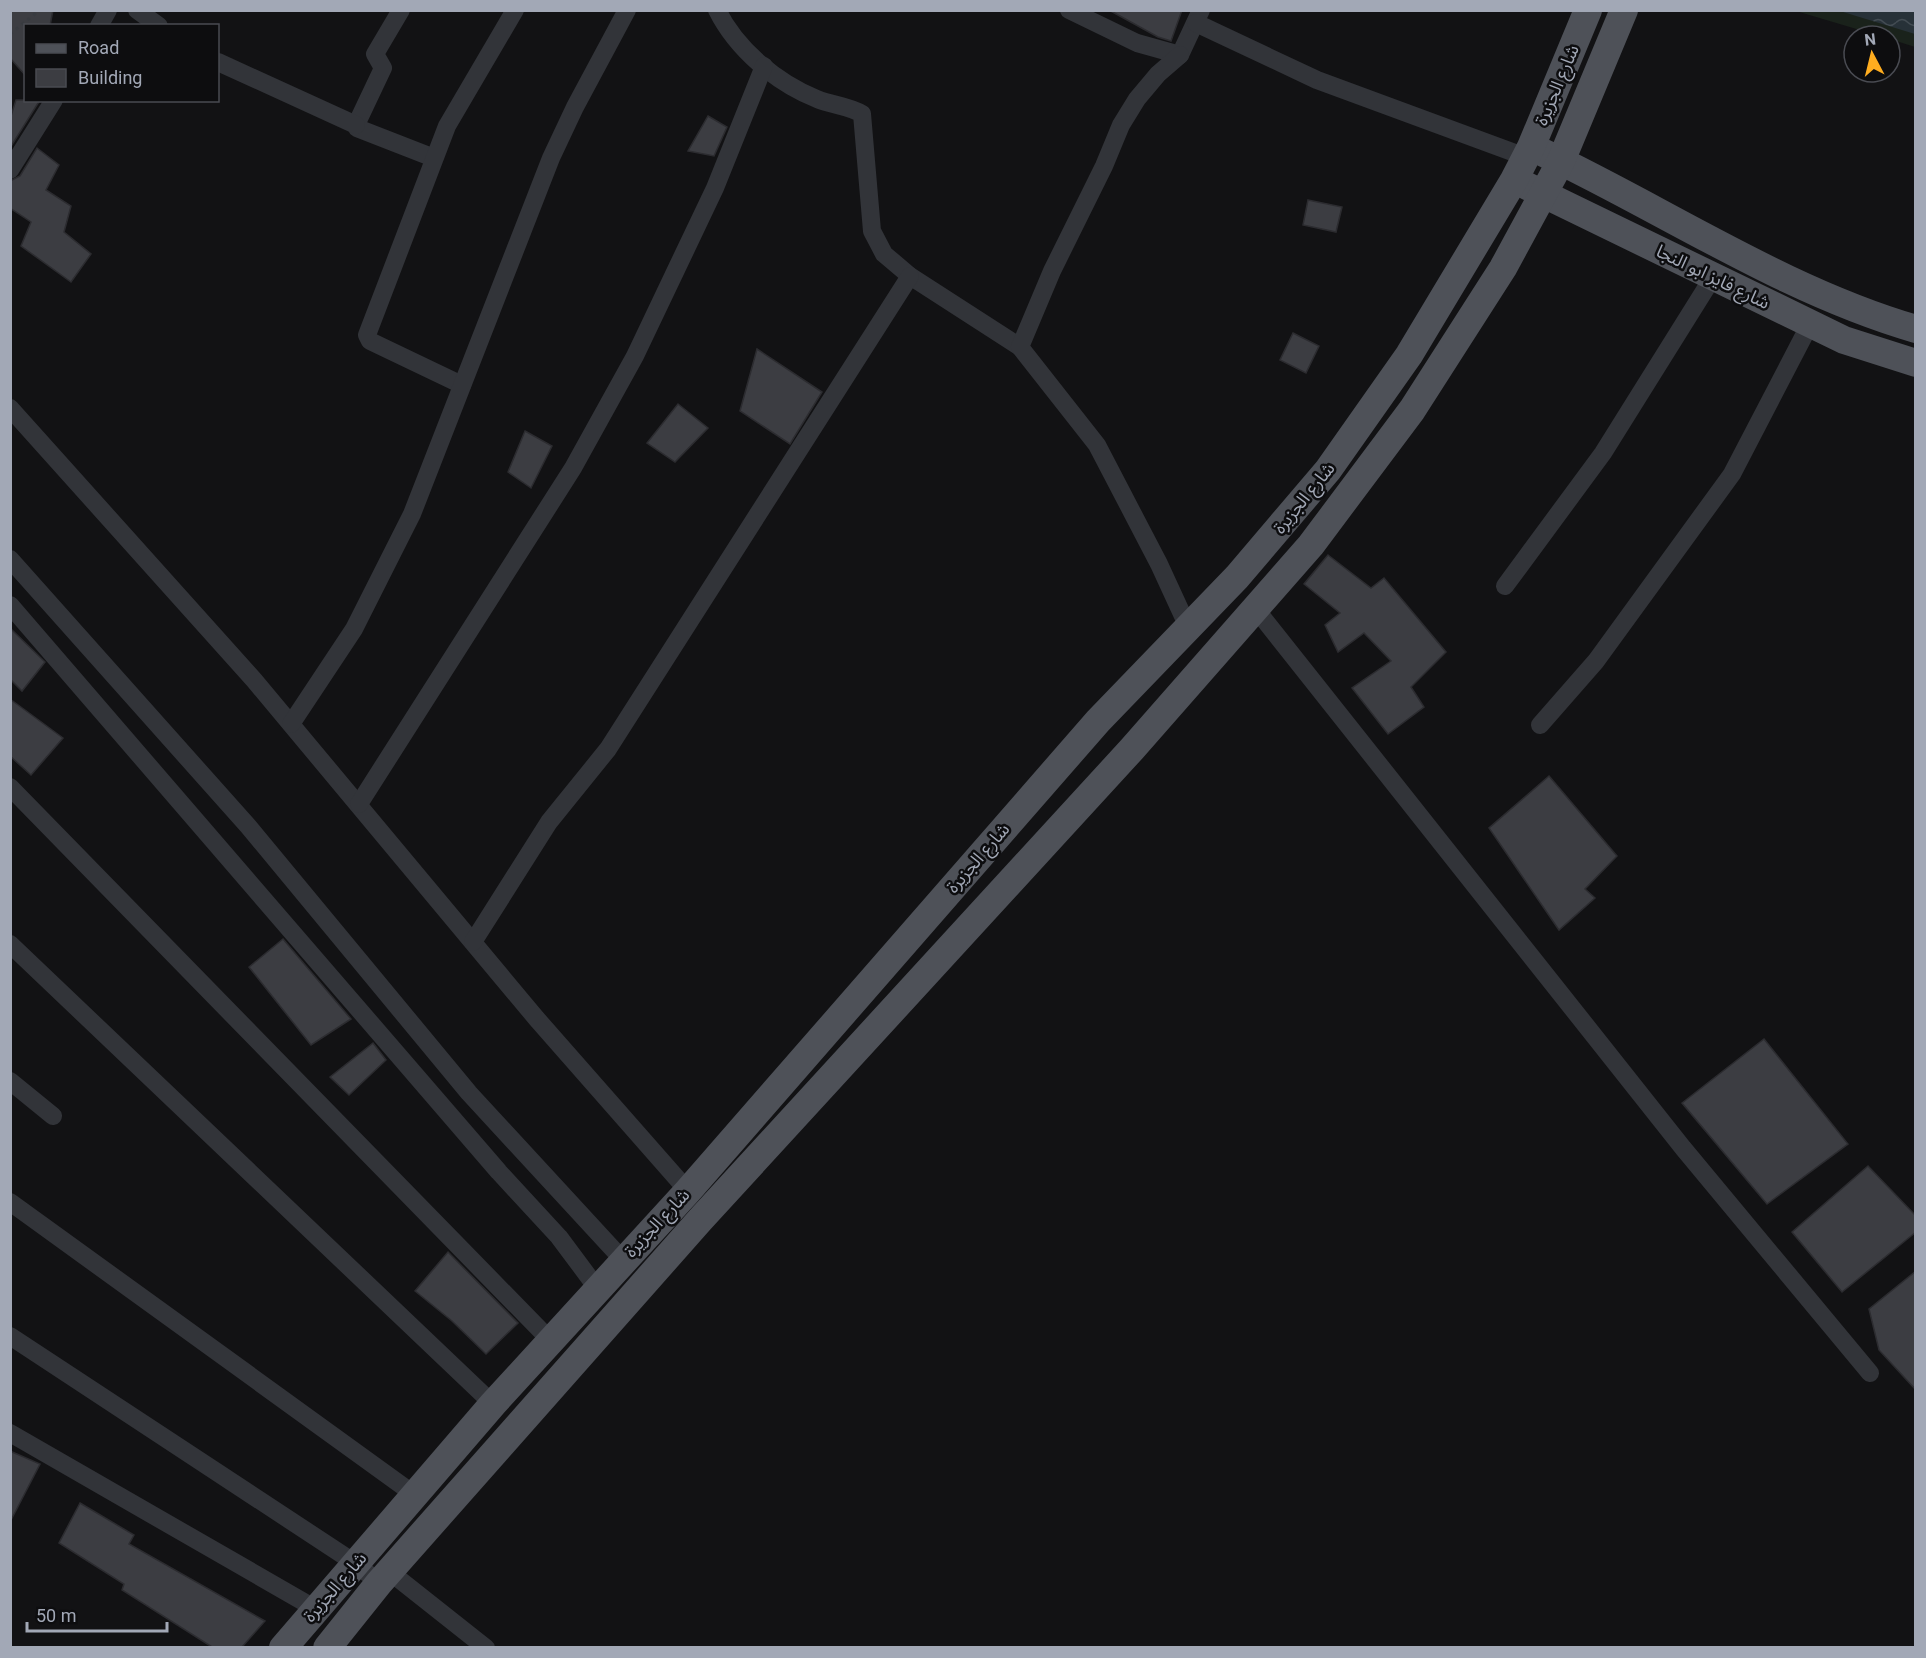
<svg xmlns="http://www.w3.org/2000/svg" width="1926" height="1658" font-family="Roboto,'Noto Sans Arabic',sans-serif">
<defs>
<pattern id="water-waves" width="16" height="10" patternUnits="userSpaceOnUse" patternTransform="scale(1.5)"><rect width="16" height="10" fill="#273138"/><path d="M0 5q4-4 8 0t8 0" fill="none" stroke="#434c53"/></pattern>
</defs>
<rect width="100%" height="100%" fill="#121214"/>
<polygon fill="#1a221b" points="1796,11 1915,11 1915,47 1890,39 1890,36 1880,36"/>
<polygon fill="url(#water-waves)" points="1840,11 1915,11 1915,34"/>
<g fill="#3c3d42" stroke="#2c2c30" stroke-width="1.5">
<polygon points="10,10 53,10 50,26 26,26 26,76 10,58"/>
<polygon points="1109,10 1182,10 1171,41 1158,37"/>
<polygon points="16,100 40,100 10,148 10,119"/>
<polygon points="708,116 727,127 714,156 688,151"/>
<polygon points="37,148 59,165 46,190 71,206 64,232 91,254 71,282 21,246 31,222 10,208 10,181 20,176"/>
<polygon points="1308,200 1342,207 1336,232 1303,225"/>
<polygon points="1293,333 1319,346 1306,373 1280,360"/>
<polygon points="757,349 822,392 790,444 740,411"/>
<polygon points="678,404 708,428 675,462 647,443"/>
<polygon points="525,431 552,446 531,488 508,472"/>
<polygon points="1328,555 1371,588 1384,578 1446,652 1411,687 1424,707 1388,734 1352,688 1391,661 1364,633 1338,652 1325,625 1340,613 1304,584"/>
<polygon points="10,628 45,662 22,691 10,679"/>
<polygon points="10,699 63,738 31,775 10,756"/>
<polygon points="1549,776 1617,856 1585,889 1595,898 1559,930 1489,828"/>
<polygon points="283,939 351,1019 311,1045 249,967"/>
<polygon points="1764,1039 1848,1144 1767,1204 1682,1103"/>
<polygon points="373,1043 386,1060 349,1095 330,1077"/>
<polygon points="1868,1166 1916,1216 1916,1232 1842,1292 1792,1232"/>
<polygon points="448,1252 518,1323 486,1354 452,1321 415,1291"/>
<polygon points="1916,1271 1916,1390 1879,1350 1869,1309"/>
<polygon points="10,1451 40,1464 10,1522"/>
<polygon points="80,1503 134,1535 129,1544 265,1621 242,1647 212,1647 122,1590 124,1584 59,1543"/>
</g>
<g fill="none" stroke-linecap="round" stroke-linejoin="round">
<polyline stroke="#383b40" stroke-width="3" stroke-dasharray="3 4.5" stroke-linecap="butt" points="10,34 40,10"/>
<g stroke="#323439" stroke-width="18">
<polyline points="137,10 159,26"/>
<polyline points="401,10 375,54 383,68 356,125 357,128 434,158"/>
<path d="M717,10C737,50 777,83 817,99C831,105 849,106 862,114L872,231L884,254L910,276L1020,347"/>
<polyline points="1069,10 1137,43 1180,55 1201,10"/>
<polyline points="1196,23 1317,80 1526,157"/>
<polyline points="99,26 108,10"/>
<polyline points="1180,55 1158,74 1137,99 1121,125 1104,166 1052,271 1020,347 1097,445 1159,564 1188,627"/>
<polyline points="218,62 356,125"/>
<polyline points="10,170 54,100"/>
<polyline points="462,385 370,341 367,335 447,126 515,10"/>
<polyline points="10,408 254,680 536,1018 688,1191"/>
<polyline points="10,559 248,826 469,1093 623,1260"/>
<polyline points="1505,586 1603,453 1713,277"/>
<polyline points="10,605 499,1172 559,1237 597,1288"/>
<polyline points="1255,608 1683,1148 1870,1373"/>
<polyline points="291,724 354,629 412,514 551,158 575,107 627,10"/>
<polyline points="1540,725 1596,661 1732,474 1810,324"/>
<polyline points="10,787 551,1341"/>
<polyline points="359,804 573,468 635,356 715,188 764,66"/>
<polyline points="473,942 549,822 608,749 910,276"/>
<polyline points="10,944 493,1404"/>
<polyline points="10,1081 53,1116"/>
<polyline points="10,1202 415,1495"/>
<polyline points="10,1336 355,1563 379,1583"/>
<polyline points="10,1433 316,1609"/>
<polyline points="390,1572 486,1648"/>
</g>
<g stroke="#4e5158" stroke-width="28">
<path d="M1544,153C1666,211 1785,291 1916,329"/>
<polyline points="1527,186 1844,340 1916,363"/>
<polyline points="283,1648 493,1404 688,1191 1098,721 1237,577 1328,470 1409,355 1514,180 1531,147 1588,10"/>
<polyline points="327,1648 379,1583 700,1220 1132,749 1311,545 1412,410 1503,268 1561,161 1624,10"/>
</g>
</g>
<g text-anchor="middle" stroke-width="5" stroke-linejoin="round" paint-order="stroke">
<g font-size="18" fill="#a2a8b6" stroke="#0d0d0f">
<text transform="translate(1557 85) rotate(-67)" y="6">شارع الجزيرة</text>
<text transform="translate(1713 277) rotate(26)" y="6">شارع فايز ابو النجا</text>
<text transform="translate(1304 498) rotate(-51)" y="6">شارع الجزيرة</text>
<text transform="translate(978 858) rotate(-49)" y="6">شارع الجزيرة</text>
<text transform="translate(657 1223) rotate(-47)" y="6">شارع الجزيرة</text>
<text transform="translate(335 1587) rotate(-49)" y="6">شارع الجزيرة</text>
</g>
</g>
<rect width="1926" height="1658" fill="none" stroke="#a2a8b6" stroke-width="24"/>
<rect x="24" y="24" width="195" height="78" fill="#0d0d0f" stroke="#494b52" stroke-width="1.5"/>
<rect x="36" y="44" width="30" height="9" fill="#4e5158" stroke="#494b52" stroke-width="1.5"/>
<text x="78" y="54" font-size="18" fill="#a2a8b6">Road</text>
<rect x="36" y="69" width="30" height="18" fill="#3c3d42" stroke="#494b52" stroke-width="1.5"/>
<text x="78" y="84" font-size="18" fill="#a2a8b6">Building</text>
<g transform="translate(1872 54) rotate(353)"><circle r="28" fill="#0d0d0f" stroke="#494b52" stroke-width="1.5"/>
<path d="M0-4.5L10 22L0 15L-10 22Z" fill="#ffad1f"/>
<text y="-9" font-size="16" font-weight="bold" text-anchor="middle" fill="#a2a8b6">N</text>
</g>
<path d="M27 1622v9h140v-9" fill="none" stroke="#a2a8b6" stroke-width="3"/>
<text x="36" y="1622" font-size="18" fill="#a2a8b6" stroke="#0d0d0f" stroke-width="4.5" paint-order="stroke">50 m</text>
</svg>
